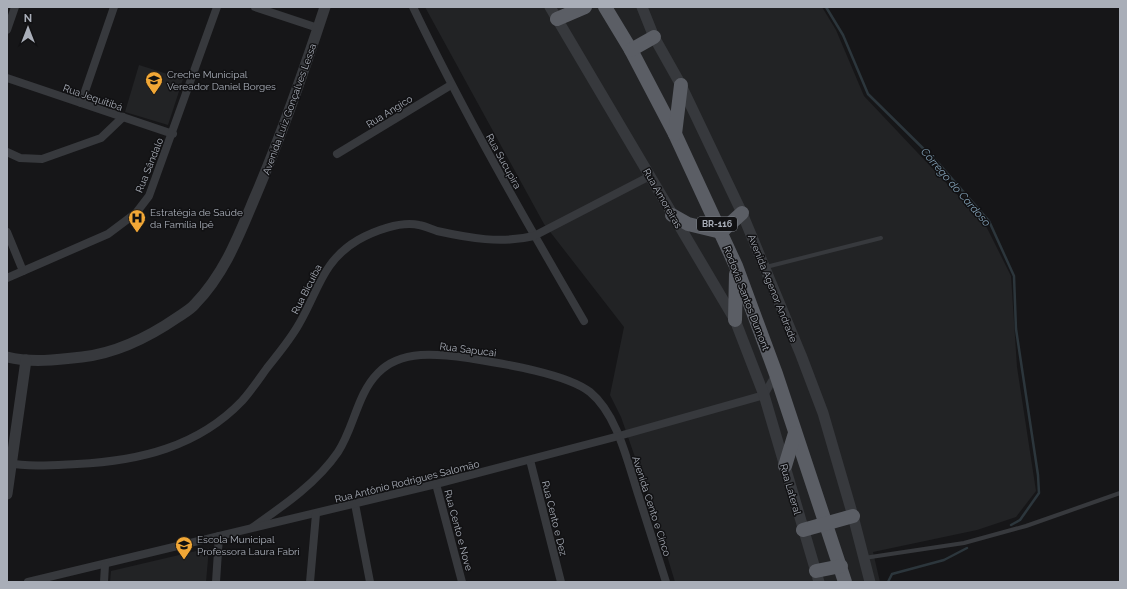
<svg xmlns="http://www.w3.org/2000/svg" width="1127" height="589" font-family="Raleway,sans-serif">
<rect width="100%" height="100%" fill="#161618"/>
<g fill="#222325">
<polygon points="425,7 822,7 836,30 864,96 985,224 1011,276 1017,367 1036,491 1016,517 977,530 873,552 880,582 675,582 652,506 621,417 610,395 624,327 544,224"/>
<polygon points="139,65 183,79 168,125 125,112"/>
<polygon points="209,548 206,582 110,582 111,571"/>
</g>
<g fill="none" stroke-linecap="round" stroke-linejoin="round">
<g stroke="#2c363c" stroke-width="2.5">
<polyline points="826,7 843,35 868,94 940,165 989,221 1014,276 1016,329 1038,475 1039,493 1020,520 1011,525"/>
<polyline points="888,582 892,574 944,560 967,548"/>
</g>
<g stroke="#37393d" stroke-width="4">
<polyline points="766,267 881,238"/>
<polyline points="864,558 964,543 1026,526 1120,493"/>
</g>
<g stroke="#37393d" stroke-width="8">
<polyline points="255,7 318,28"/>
<path d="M413,7C465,115 524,218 584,321"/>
<polyline points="7,30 15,7"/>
<polyline points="7,78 173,134"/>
<polyline points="81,103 114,7"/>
<polyline points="7,152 20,158 42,159 101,138 123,117"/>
<polyline points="337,154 451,85"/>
<polyline points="7,232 23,271"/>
<polyline points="7,278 108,234 136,213 149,196 217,7"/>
<polyline points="530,460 561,582"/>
<path d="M7,463C30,467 54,465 77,464C139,461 198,447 242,401C251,391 259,379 267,368C278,354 290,340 299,324C318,292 322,261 358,240C374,231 400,221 419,225C425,226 431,229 437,231C469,238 501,244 534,236L650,176"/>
<polyline points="436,484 462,582"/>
<polyline points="355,504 370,582"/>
<path d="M253,527C283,506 317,483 338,452C354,428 357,394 378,373C401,349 439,354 468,358C499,363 566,373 590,392C618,415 628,464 639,497C648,526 657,554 666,582"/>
<polyline points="28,582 436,484 619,436 764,395 776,374"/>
<polyline points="104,582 105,565"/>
<polyline points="216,582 219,536"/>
<polyline points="310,582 316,514"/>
</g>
<g stroke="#37393d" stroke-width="11">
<polyline points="550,7 735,320 764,395 819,582"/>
<polyline points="642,7 654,37 681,85 742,213 801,355 823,413 853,516 870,582"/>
<path d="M7,357C31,363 57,360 82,357C118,353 149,337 178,317C184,313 191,309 195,304C225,273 239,235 255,197C282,134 304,71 325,7"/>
<polyline points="7,494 26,360"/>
</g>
<g stroke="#5b5e65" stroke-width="14">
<polyline points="605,7 631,50 675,134 736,266 776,374 845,582"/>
<polyline points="557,19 585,7"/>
<polyline points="631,50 654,37"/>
<polyline points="675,134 681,85"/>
<polyline points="672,215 688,224 721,232 742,213"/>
<polyline points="735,320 736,274"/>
<polyline points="785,466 795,433"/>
<polyline points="803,530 853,516"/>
<polyline points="816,571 841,566"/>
</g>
</g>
<defs>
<g id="school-pin" transform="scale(0.9)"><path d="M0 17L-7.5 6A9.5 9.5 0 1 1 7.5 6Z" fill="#f1a736" stroke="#111113"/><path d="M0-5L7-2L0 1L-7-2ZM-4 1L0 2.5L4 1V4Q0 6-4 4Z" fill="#111"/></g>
<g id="hospital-pin" transform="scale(0.9)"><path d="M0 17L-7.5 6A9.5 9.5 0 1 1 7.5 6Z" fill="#f1a736" stroke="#111113"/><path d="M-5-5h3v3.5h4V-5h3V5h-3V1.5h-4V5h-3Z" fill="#111"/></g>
</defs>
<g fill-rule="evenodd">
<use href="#school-pin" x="154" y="80"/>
<use href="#hospital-pin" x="137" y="218"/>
<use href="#school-pin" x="184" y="545"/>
</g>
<g text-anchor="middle" stroke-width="3" stroke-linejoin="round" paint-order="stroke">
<rect fill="#111113" stroke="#7b7f86" stroke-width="1" x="697" y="217" width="40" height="14" rx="3"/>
<g font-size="9" font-weight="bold" fill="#a9aeb8">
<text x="717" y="227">BR-116</text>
</g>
<g font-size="10" fill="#a9aeb8" stroke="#111113" text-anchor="start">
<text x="167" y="78">Creche Municipal<tspan x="167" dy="12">Vereador Daniel Borges</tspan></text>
<text x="150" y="216">Estratégia de Saúde<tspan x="150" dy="12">da Família Ipê</tspan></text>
<text x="197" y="543">Escola Municipal<tspan x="197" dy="12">Professora Laura Fabri</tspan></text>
</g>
<g font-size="10" fill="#a9aeb8" stroke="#111113">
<text transform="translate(93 97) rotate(19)" y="4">Rua Jequitibá</text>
<text transform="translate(289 109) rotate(-70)" y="4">Avenida Luiz Gonçalves Lessa</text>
<text transform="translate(389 111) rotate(-32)" y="4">Rua Angico</text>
<text transform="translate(504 161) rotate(61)" y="4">Rua Sucupira</text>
<text transform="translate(149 165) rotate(-68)" y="4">Rua Sândalo</text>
<text transform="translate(663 198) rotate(60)" y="4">Rua Amoreiras</text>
<text transform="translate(773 288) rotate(68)" y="4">Avenida Agenor Andrade</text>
<text transform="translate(306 289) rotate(-63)" y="4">Rua Bicuíba</text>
<text transform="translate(747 298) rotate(69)" y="4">Rodovia Santos Dumont</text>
<text transform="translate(468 349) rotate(7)" y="4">Rua Sapucai</text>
<text transform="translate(407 481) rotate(-14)" y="4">Rua Antônio Rodrigues Salomão</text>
<text transform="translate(791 489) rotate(74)" y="4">Rua Lateral</text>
<text transform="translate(652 506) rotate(72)" y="4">Avenida Cento e Cinco</text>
<text transform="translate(555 518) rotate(76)" y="4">Rua Cento e Dez</text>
<text transform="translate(459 530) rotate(75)" y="4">Rua Cento e Nove</text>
</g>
<g font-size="11" font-style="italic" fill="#809eb3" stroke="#111113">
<text transform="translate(956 187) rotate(49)" y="4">Córrego do Cardoso</text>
</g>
</g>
<rect width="1127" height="589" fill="none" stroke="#a9aeb8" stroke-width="16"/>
<g transform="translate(28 28)" stroke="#111113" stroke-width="3" paint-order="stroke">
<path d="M0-3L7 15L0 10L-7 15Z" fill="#a9aeb8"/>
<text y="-6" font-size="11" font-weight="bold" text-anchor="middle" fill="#a9aeb8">N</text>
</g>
</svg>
